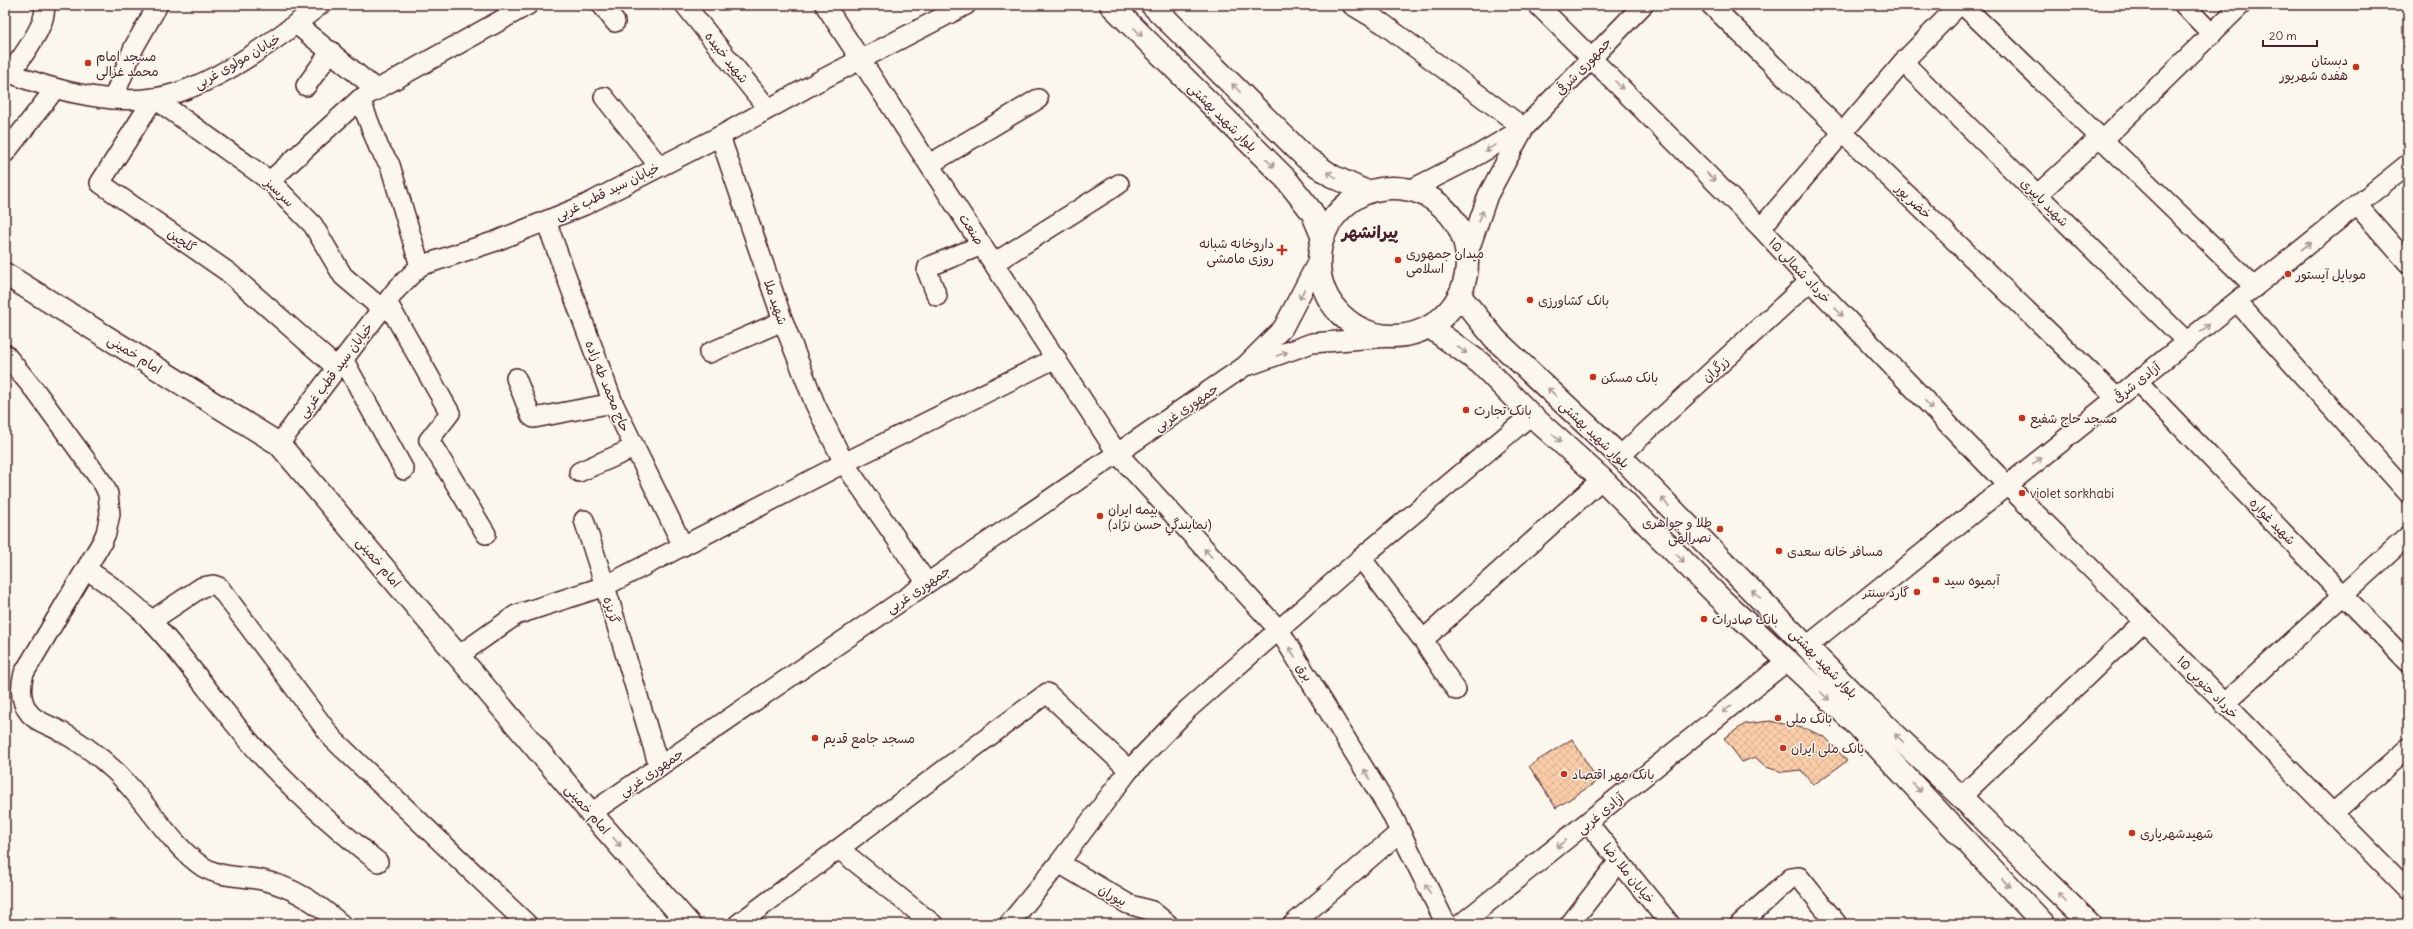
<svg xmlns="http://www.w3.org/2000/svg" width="2413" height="929" font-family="Delius,'Playpen Sans Arabic',sans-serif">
<defs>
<pattern id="building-cross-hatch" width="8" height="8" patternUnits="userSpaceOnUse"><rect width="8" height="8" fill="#facda8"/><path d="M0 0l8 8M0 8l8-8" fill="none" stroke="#d8b091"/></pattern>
</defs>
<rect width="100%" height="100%" fill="#fbf7ec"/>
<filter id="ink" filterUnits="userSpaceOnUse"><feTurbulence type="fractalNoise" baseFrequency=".025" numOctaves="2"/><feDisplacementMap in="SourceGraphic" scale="8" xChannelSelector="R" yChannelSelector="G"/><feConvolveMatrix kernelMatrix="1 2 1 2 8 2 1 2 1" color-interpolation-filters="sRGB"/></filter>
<g filter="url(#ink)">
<g fill="url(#building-cross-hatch)" stroke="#4a1f2b">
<polygon points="1770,721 1807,729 1826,738 1847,761 1813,785 1801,770 1782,772 1766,767 1755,757 1742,762 1724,738 1745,724"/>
<polygon points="1572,739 1598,781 1556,808 1529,766"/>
</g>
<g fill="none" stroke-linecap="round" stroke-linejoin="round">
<g stroke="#4a1f2b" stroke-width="22">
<g id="minor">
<polyline points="602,5 615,22"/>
<polyline points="685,5 768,109"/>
<polyline points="825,5 1117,453 1279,630 1390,811 1446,924"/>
<polyline points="1352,5 1382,23 1524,128"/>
<polyline points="1538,5 1761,228 1810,281 2007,485 2144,621 2408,890"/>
<polyline points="1711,5 2116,397"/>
<polyline points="1963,5 2255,287"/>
<polyline points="2184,5 2212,34"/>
<polyline points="296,24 377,90"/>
<polyline points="1903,62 2187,342"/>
<path d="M5,71C53,91 125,110 176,93C225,78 280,37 320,5"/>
<path d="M11,73C21,57 49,23 44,5"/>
<polyline points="306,86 331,51"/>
<polyline points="604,97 659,166"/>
<polyline points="113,99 134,47 158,5"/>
<polyline points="360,99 379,148 390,165 420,266"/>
<polyline points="720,136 783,321 815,404 844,463 1056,358"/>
<polyline points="2103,140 2241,5"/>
<polyline points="5,153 55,89"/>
<polyline points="930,164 1038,99"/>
<polyline points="270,181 360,99 528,5"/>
<polyline points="1412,189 1469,160 1524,128 1643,5"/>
<polyline points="2038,194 2100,137"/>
<polyline points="2357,205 2408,263"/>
<polyline points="546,221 613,403 683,546"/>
<polyline points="1761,228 1903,62 1959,5"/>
<polyline points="1468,253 1488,195 1524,128"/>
<polyline points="994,263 1119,184"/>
<polyline points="937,296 927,271 928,267 982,245"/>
<polyline points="387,302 450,413 429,440 486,534"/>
<polyline points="2237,302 2408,493"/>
<polyline points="709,353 783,321"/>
<path d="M5,354L37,393L104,485L108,494L110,514L106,533L102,542L24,673C20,687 20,702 30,714C37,722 49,725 58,730C79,741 98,755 115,771C143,797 172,847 203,867C222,878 242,876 262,880C293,887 317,903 341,924"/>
<polyline points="343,359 404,470"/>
<polyline points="1250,365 1312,343 1389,337"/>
<polyline points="337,368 228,272 100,183 154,98 270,181 313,225 343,276 382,309"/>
<polyline points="516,378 531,416 534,418 613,403"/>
<polyline points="2137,381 2408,662"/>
<polyline points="1531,415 1361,558 1423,640 1602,479"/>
<polyline points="279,444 396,290 420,266 496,241 585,205 720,136 819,81 966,5"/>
<polyline points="1620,456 1810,281"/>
<polyline points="579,472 634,448"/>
<polyline points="584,520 605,586 844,463 927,583"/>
<path d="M86,569C110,585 133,601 152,622C191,664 223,713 262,756C297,795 337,829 378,862"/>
<polyline points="151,621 202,587 213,585 219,587 333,739 527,924"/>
<polyline points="1423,640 1456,690"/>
<polyline points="1807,646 2408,164"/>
<polyline points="458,656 516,615 605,586 659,767"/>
<polyline points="2224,704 2408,536"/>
<polyline points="1129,770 1188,709 1361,558"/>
<polyline points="1961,797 2144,621"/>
<polyline points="591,813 1245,366 1283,328 1319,259"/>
<polyline points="2333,813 2408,748"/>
<polyline points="1588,823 1670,924"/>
<polyline points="839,849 933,924"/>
<polyline points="1059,863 1128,904 1152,911 1168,924"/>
<polyline points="738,924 1047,693 1129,770 1059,863 1009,924"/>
<polyline points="1293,924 1400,832"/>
<polyline points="1461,924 1787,661"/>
<polyline points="1570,924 1619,861"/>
<polyline points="1740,924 1791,878 1799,877 1837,924"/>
</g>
</g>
<g stroke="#4a1f2b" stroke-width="25">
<g id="major">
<polyline points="1111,5 1286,179 1312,212 1323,238"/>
<polyline points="1152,5 1305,157 1332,176 1367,192"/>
<circle cx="1393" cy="262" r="74"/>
<polyline points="5,274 279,444 591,813 689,924"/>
<polyline points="1460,296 1496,340 1620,456 1866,707 1961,797 2090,924"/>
<polyline points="1430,327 1480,363 1531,415 1602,479 1723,601 1857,725 2044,924"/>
</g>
</g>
<use href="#minor" stroke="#fbf7ec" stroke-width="19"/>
<use href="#major" stroke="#fbf7ec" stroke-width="22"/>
</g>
<defs><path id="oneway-shaft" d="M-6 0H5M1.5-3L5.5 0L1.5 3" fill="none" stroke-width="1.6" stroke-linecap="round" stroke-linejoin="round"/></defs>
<g stroke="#ab9695">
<use href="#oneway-shaft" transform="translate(1138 32) rotate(45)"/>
<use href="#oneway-shaft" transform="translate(1619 85) rotate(45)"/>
<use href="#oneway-shaft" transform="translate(1236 88) rotate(-135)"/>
<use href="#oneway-shaft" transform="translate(1490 148) rotate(149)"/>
<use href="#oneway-shaft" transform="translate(1270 163) rotate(45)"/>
<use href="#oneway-shaft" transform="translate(1332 175) rotate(-149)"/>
<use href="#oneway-shaft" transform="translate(1711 177) rotate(45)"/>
<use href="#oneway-shaft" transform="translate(1481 216) rotate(-71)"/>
<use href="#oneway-shaft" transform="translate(2306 246) rotate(-39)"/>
<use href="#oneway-shaft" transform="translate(1302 294) rotate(116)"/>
<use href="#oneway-shaft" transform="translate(1839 312) rotate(46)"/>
<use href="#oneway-shaft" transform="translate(2205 328) rotate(-39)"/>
<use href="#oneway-shaft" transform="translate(1462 350) rotate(36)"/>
<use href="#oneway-shaft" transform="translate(1282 354) rotate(-19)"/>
<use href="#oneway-shaft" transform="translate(1552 392) rotate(-137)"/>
<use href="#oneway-shaft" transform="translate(1929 405) rotate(46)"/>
<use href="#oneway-shaft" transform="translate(1557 438) rotate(42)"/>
<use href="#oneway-shaft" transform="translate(2037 461) rotate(-39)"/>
<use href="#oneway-shaft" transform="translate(1665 502) rotate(-134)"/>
<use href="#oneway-shaft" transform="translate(1208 553) rotate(-132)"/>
<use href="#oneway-shaft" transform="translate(1680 558) rotate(45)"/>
<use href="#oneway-shaft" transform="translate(1756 594) rotate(-139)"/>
<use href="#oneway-shaft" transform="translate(1292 652) rotate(-122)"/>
<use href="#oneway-shaft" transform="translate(1825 696) rotate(42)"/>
<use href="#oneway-shaft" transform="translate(1727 709) rotate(141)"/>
<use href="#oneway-shaft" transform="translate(1899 738) rotate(-137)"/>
<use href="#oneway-shaft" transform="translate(1367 774) rotate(-122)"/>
<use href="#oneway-shaft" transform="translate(1917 788) rotate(47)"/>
<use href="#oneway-shaft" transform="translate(617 842) rotate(49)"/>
<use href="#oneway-shaft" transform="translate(1561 844) rotate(141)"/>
<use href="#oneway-shaft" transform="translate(2006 883) rotate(47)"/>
<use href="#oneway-shaft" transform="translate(1428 889) rotate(-116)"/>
<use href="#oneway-shaft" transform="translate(2062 897) rotate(-135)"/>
</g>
</g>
<g fill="#c8321e" stroke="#fbf7ec" stroke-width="1.5">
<circle cx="88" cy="63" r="4"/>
<circle cx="2356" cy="67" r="4"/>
<path d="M1280 244h4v4h4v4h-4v4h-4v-4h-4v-4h4z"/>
<circle cx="1398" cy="260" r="4"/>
<circle cx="2288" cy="274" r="4"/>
<circle cx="1530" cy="300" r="4"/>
<circle cx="1593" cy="377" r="4"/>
<circle cx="1466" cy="410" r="4"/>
<circle cx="2022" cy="418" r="4"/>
<circle cx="2022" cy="493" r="4"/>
<circle cx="1100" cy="516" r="4"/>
<circle cx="1720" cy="529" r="4"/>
<circle cx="1779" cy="551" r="4"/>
<circle cx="1936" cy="580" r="4"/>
<circle cx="1917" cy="592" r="4"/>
<circle cx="1704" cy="619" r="4"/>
<circle cx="1778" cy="718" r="4"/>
<circle cx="815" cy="738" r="4"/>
<circle cx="1783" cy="748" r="4"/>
<circle cx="1564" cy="774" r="4"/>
<circle cx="2132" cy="833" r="4"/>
</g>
<g text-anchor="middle" stroke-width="3" stroke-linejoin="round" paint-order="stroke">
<g font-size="13" fill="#4a1f2b" stroke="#fbf7ec" text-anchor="start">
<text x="96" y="61">مسجد امام<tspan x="96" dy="15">محمد غزالی</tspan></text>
<text x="2348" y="65" text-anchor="end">دبستان<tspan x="2348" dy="15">هفده شهریور</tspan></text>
<text x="1274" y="248" text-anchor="end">داروخانه شبانه<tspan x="1274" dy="15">روزی مامشی</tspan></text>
<text x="1406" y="258">میدان جمهوری<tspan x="1406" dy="15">اسلامی</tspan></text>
<text x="2296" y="279">موبایل آیستور</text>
<text x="1538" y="305">بانک کشاورزی</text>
<text x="1601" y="382">بانک مسکن</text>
<text x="1474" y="415">بانک تجارت</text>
<text x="2030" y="423">مسجد حاج شفیع</text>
<text x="2030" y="498">violet sorkhabi</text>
<text x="1108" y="514">بيمه ايران<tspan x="1108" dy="15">(نمايندگي حسن نژاد)</tspan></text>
<text x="1712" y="527" text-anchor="end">طلا و جواهری<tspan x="1712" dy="15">نصرالهی</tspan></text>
<text x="1787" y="556">مسافر خانه سعدی</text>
<text x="1944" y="585">آبمیوه سید</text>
<text x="1909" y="597" text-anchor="end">گارد سنتر</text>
<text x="1712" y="624">بانک صادرات</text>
<text x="1786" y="723">بانک ملی</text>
<text x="823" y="743">مسجد جامع قدیم</text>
<text x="1791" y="753">بانک ملی ایران</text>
<text x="1572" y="779">بانک مهر اقتصاد</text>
<text x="2140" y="838">شهیدشهریاری</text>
</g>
<g font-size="13" fill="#4a1f2b" stroke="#fbf7ec">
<text transform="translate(727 57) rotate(52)" y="5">شهید خبیده</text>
<text transform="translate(237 61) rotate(-30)" y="5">خیابان مولوی غربی</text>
<text transform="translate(1583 66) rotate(-46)" y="5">جمهوری شرقی</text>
<text transform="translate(1223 117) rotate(45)" y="5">بلوار شهید بهشتی</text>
<text transform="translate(607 191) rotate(-26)" y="5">خیابان سید قطب غربی</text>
<text transform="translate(280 192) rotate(44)" y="5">سرسبز</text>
<text transform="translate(1914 201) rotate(44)" y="5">خضر پور</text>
<text transform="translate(2045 202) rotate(45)" y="5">شهید باپیری</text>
<text transform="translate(972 229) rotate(57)" y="5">صنعت</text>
<text transform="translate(182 240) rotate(35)" y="5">گلچین</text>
<text transform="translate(1800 270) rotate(47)" y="5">۱۵ خرداد شمالی</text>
<text transform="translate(776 302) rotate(71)" y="5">شهید ملا</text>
<text transform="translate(135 354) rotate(32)" y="5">امام خمینی</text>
<text transform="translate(1715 369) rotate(-43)" y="5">زرگران</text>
<text transform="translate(335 370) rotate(-53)" y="5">خیابان سید قطب غربی</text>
<text transform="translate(2136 382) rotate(-38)" y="5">آزادی شرقی</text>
<text transform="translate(608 386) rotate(68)" y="5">حاج محمد طه زاده</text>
<text transform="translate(1186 407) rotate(-34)" y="5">جمهوری غربی</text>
<text transform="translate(1595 434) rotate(44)" y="5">بلوار شهید بهشتی</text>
<text transform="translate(2273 521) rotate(46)" y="5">شهید غواره</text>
<text transform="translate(379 562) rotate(50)" y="5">امام خمینی</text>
<text transform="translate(918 589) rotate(-34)" y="5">جمهوری غربی</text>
<text transform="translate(612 610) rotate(73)" y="5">گزیزه</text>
<text transform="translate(1824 663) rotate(46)" y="5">بلوار شهید بهشتی</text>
<text transform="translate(1305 672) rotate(58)" y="5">برق</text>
<text transform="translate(2208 687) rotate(46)" y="5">۱۵ خرداد جنوبی</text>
<text transform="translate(651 772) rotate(-34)" y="5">جمهوری غربی</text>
<text transform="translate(588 809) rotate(49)" y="5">امام خمینی</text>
<text transform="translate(1600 813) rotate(-39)" y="5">آزادی غربی</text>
<text transform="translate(1629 873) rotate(51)" y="5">خیابان ملا رضا</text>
<text transform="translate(1113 895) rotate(29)" y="5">بیوران</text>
</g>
<g font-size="17" font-weight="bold" fill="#4a1f2b" stroke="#fbf7ec">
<text x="1370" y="238">پیرانشهر</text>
</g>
</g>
<rect width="2413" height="929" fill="none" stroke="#fbf7ec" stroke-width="20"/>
<rect x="10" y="10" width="2393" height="909" fill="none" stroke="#4a1f2b" stroke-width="1.5" filter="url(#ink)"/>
<path d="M2263 40v6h54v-6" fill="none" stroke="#4a1f2b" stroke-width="2"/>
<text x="2269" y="40" font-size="12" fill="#4a1f2b" stroke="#fbf7ec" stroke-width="3" paint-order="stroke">20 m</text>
</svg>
